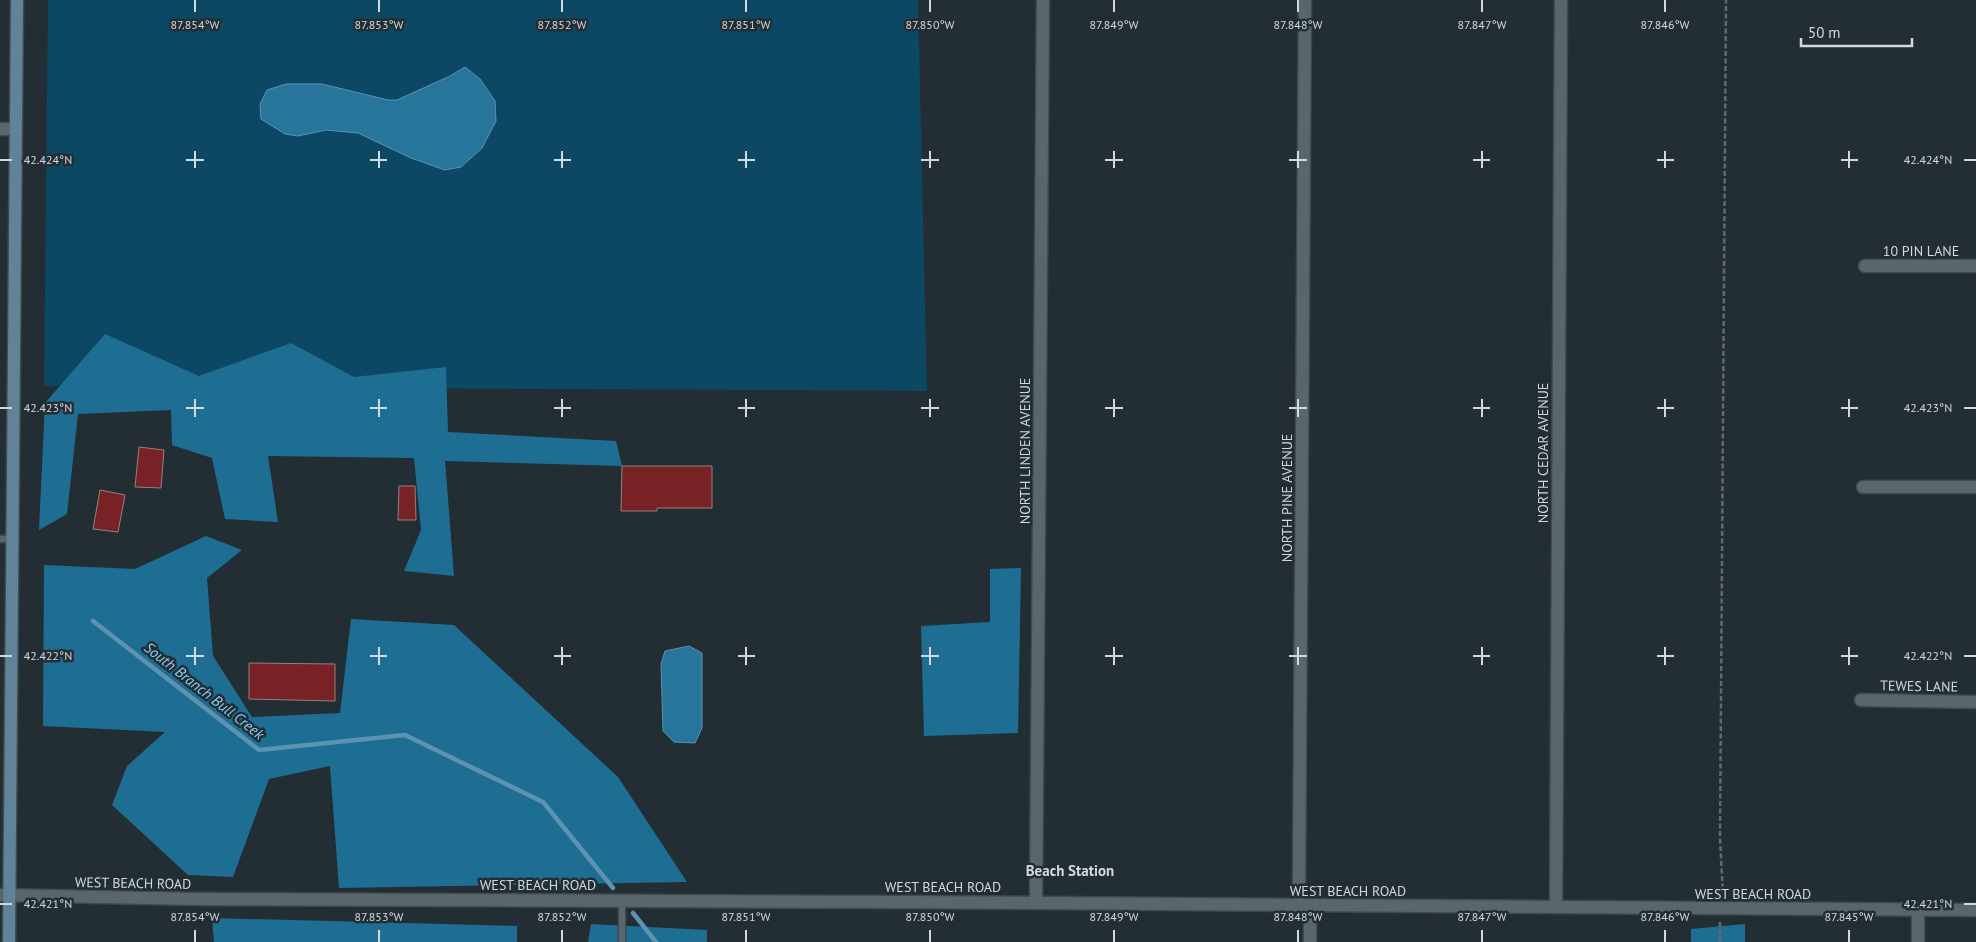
<svg xmlns="http://www.w3.org/2000/svg" width="1976" height="942" font-family="'PT Sans',sans-serif">
<rect width="100%" height="100%" fill="#222e34"/>
<polygon fill="#0c4864" points="48,0 918,0 927,391 44,386"/>
<g fill="#1e6e94">
<polygon points="105,334 199,376 291,343 354,377 446,367 448,432 616,441 622,466 445,461 454,576 404,571 421,530 414,458 268,456 278,522 225,519 212,458 172,445 171,410 78,414 67,514 39,530 45,403"/>
<polygon points="206,536 242,550 207,578 213,656 252,717 340,713 351,619 454,625 618,777 687,882 339,888 330,766 269,779 233,877 188,875 112,805 127,766 165,732 43,726 44,565 135,569"/>
<polygon points="1021,568 1018,733 924,736 921,626 990,622 990,569"/>
<polygon points="212,918 517,926 517,942 214,942"/>
<polygon points="591,924 707,930 707,942 588,942"/>
<polygon points="1745,924 1745,942 1691,942 1691,929"/>
</g>
<g fill="#28759c" stroke="#5b93b0">
<polygon points="465,67 480,79 495,101 496,121 482,148 461,167 445,170 411,158 358,133 326,130 298,136 285,134 261,119 260,104 267,90 286,84 322,84 388,100 397,100 450,76"/>
<polygon points="689,646 702,653 702,728 695,743 674,742 663,731 661,664 665,651"/>
</g>
<g fill="none" stroke-linecap="round" stroke-linejoin="round">
<g stroke="#5b93b0" stroke-width="4.5">
<polyline points="93,621 259,750 405,735 543,802 613,888"/>
<polyline points="633,913 656,942"/>
</g>
</g>
<g fill="#782226" stroke="#928281">
<polygon points="139,447 164,450 161,488 135,487"/>
<polygon points="622,466 712,466 712,508 657,508 657,511 621,511"/>
<polygon points="399,486 415,486 416,520 398,520"/>
<polygon points="100,490 125,495 118,532 93,529"/>
<polygon points="249,663 335,664 335,701 249,699"/>
</g>
<g fill="none" stroke-linecap="round" stroke-linejoin="round">
<g stroke="#3f494e" stroke-width="9">
<g id="service">
<polyline points="0,539 13,539"/>
<polyline points="622,901 622,942"/>
</g>
</g>
<g stroke="#3f494e" stroke-width="15">
<g id="minor">
<polyline points="1305,0 1299,885 1310,920 1310,942"/>
<polyline points="0,129 15,129"/>
<polyline points="1865,266 1976,266"/>
<polyline points="1863,487 1976,487"/>
<polyline points="1861,700 1976,702"/>
<polyline points="1036,903 1043,0"/>
<polyline points="1556,907 1561,0"/>
<polyline points="1918,942 1918,909"/>
</g>
</g>
<g stroke="#3f494e" stroke-width="15">
<polyline id="tertiary" points="0,895 199,899 901,902 1976,910"/>
</g>
<g stroke="#3f494e" stroke-width="15">
<polyline id="secondary" points="9,942 17,0"/>
</g>
<g stroke="#606a70" stroke-width="2.5" stroke-dasharray="5 2.5" stroke-linecap="butt">
<polyline points="1723,896 1720,838 1726,0"/>
<polyline points="1720,942 1720,921"/>
</g>
<use href="#service" stroke="#59666e" stroke-width="6"/>
<use href="#minor" stroke="#59666e" stroke-width="12"/>
<use href="#tertiary" stroke="#59666e" stroke-width="12"/>
<use href="#secondary" stroke="#618397" stroke-width="12"/>
</g>
<path fill="none" stroke="#d2d9dd" stroke-width="2" d="M195,0V12M379,0V12M562,0V12M746,0V12M930,0V12M1114,0V12M1298,0V12M1482,0V12M1665,0V12M195,151V168M379,151V168M562,151V168M746,151V168M930,151V168M1114,151V168M1298,151V168M1482,151V168M1665,151V168M1849,151V168M0,160H12M186,160H204M370,160H387M554,160H571M738,160H755M921,160H939M1105,160H1123M1289,160H1307M1473,160H1490M1657,160H1674M1841,160H1858M1964,160H1976M195,399V417M379,399V417M562,399V417M746,399V417M930,399V417M1114,399V417M1298,399V417M1482,399V417M1665,399V417M1849,399V417M0,408H12M186,408H204M370,408H387M554,408H571M738,408H755M921,408H939M1105,408H1123M1289,408H1307M1473,408H1490M1657,408H1674M1841,408H1858M1964,408H1976M195,647V665M379,647V665M562,647V665M746,647V665M930,647V665M1114,647V665M1298,647V665M1482,647V665M1665,647V665M1849,647V665M0,656H12M186,656H204M370,656H387M554,656H571M738,656H755M921,656H939M1105,656H1123M1289,656H1307M1473,656H1490M1657,656H1674M1841,656H1858M1964,656H1976M0,904H12M1964,904H1976M195,930V942M379,930V942M562,930V942M746,930V942M930,930V942M1114,930V942M1298,930V942M1482,930V942M1665,930V942M1849,930V942"/>
<g text-anchor="middle" stroke-width="5" stroke-linejoin="round" paint-order="stroke">
<g font-size="14" fill="#d2d9dd" stroke="#222e34">
<text x="1921" y="256">10 PIN LANE</text>
<text transform="translate(1025 451) rotate(-90)" y="5">NORTH LINDEN AVENUE</text>
<text transform="translate(1543 453) rotate(-90)" y="5">NORTH CEDAR AVENUE</text>
<text transform="translate(1287 498) rotate(-90)" y="5">NORTH PINE AVENUE</text>
<text transform="translate(1919 686) rotate(1)" y="5">TEWES LANE</text>
<text transform="translate(133 883) rotate(1)" y="5">WEST BEACH ROAD</text>
<text x="538" y="890">WEST BEACH ROAD</text>
<text x="943" y="892">WEST BEACH ROAD</text>
<text x="1348" y="896">WEST BEACH ROAD</text>
<text x="1753" y="899">WEST BEACH ROAD</text>
</g>
<g font-size="15" font-style="italic" fill="#89cef6" stroke="#222e34">
<text transform="translate(204 691) rotate(38)" y="5">South Branch Bull Creek</text>
</g>
<g font-size="15" font-weight="bold" fill="#d2d9dd" stroke="#222e34">
<text x="1070" y="876">Beach Station</text>
</g>
</g>
<g font-size="12" text-anchor="middle" fill="#d2d9dd" stroke="#222e34" stroke-width="5" stroke-linejoin="round" paint-order="stroke">
<text x="195" y="29">87.854°W</text>
<text x="379" y="29">87.853°W</text>
<text x="562" y="29">87.852°W</text>
<text x="746" y="29">87.851°W</text>
<text x="930" y="29">87.850°W</text>
<text x="1114" y="29">87.849°W</text>
<text x="1298" y="29">87.848°W</text>
<text x="1482" y="29">87.847°W</text>
<text x="1665" y="29">87.846°W</text>
<text x="48" y="164">42.424°N</text>
<text x="1928" y="164">42.424°N</text>
<text x="48" y="412">42.423°N</text>
<text x="1928" y="412">42.423°N</text>
<text x="48" y="660">42.422°N</text>
<text x="1928" y="660">42.422°N</text>
<text x="48" y="908">42.421°N</text>
<text x="1928" y="908">42.421°N</text>
<text x="195" y="921">87.854°W</text>
<text x="379" y="921">87.853°W</text>
<text x="562" y="921">87.852°W</text>
<text x="746" y="921">87.851°W</text>
<text x="930" y="921">87.850°W</text>
<text x="1114" y="921">87.849°W</text>
<text x="1298" y="921">87.848°W</text>
<text x="1482" y="921">87.847°W</text>
<text x="1665" y="921">87.846°W</text>
<text x="1849" y="921">87.845°W</text>
</g>
<path d="M1801 38v8h111v-8" fill="none" stroke="#d2d9dd" stroke-width="2.5"/>
<text x="1808" y="38" font-size="15" fill="#d2d9dd" stroke="#222e34" stroke-width="4" paint-order="stroke">50 m</text>
</svg>
